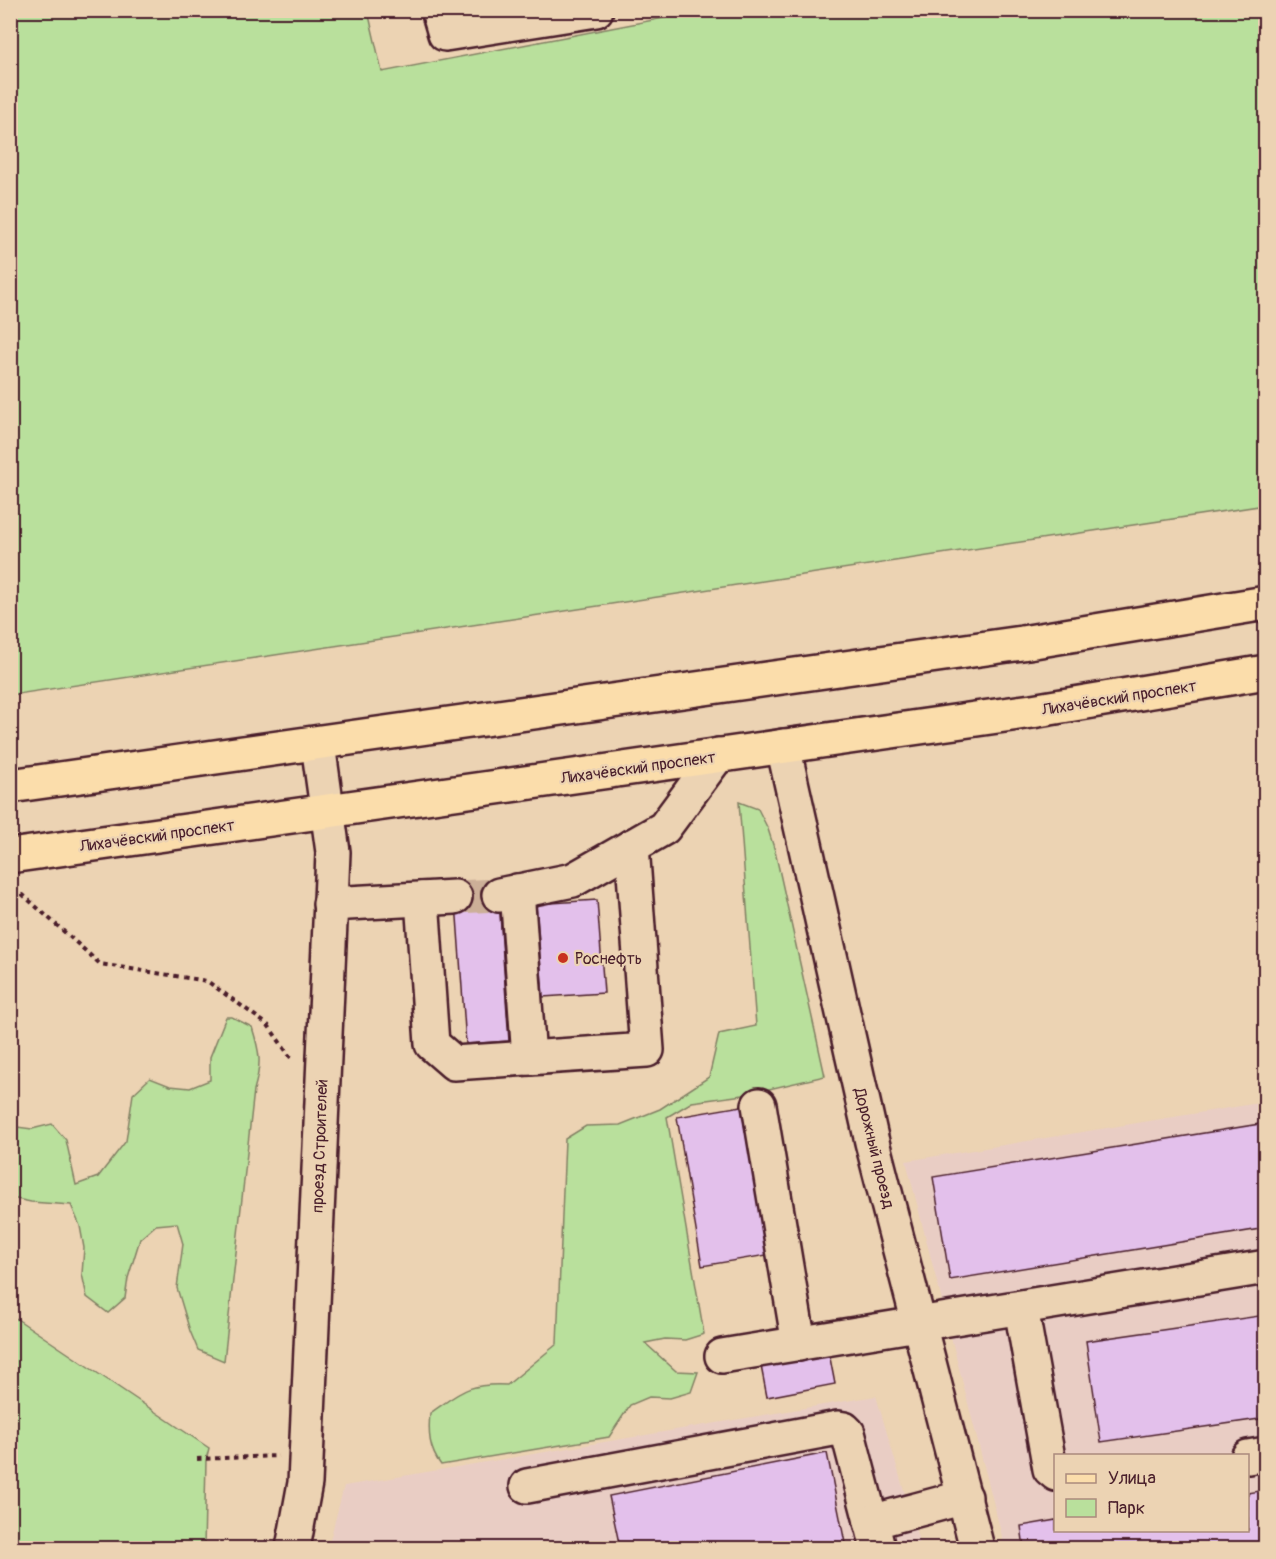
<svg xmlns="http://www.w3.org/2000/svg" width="1276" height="1559" font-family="Pangolin,sans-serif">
<rect width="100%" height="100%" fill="#ecd3b3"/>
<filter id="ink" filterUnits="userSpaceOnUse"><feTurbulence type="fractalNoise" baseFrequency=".0167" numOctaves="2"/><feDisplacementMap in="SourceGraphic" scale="12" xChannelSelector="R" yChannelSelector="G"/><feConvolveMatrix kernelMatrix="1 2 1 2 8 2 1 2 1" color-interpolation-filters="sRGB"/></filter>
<g filter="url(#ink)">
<g fill="#e9cdc4" fill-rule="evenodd">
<path d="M1265,1102V1548H1005L906,1161ZM1056,1456H1248V1530H1056Z"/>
<polygon points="876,1396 921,1548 328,1548 344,1486"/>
</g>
<g fill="#b9e09c" stroke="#828064" stroke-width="1.5">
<polygon points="11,10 368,11 382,72 700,11 1265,11 1265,505 11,695"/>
<path d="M739,802L758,809L768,829L775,851L825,1076L743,1095L692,1102L667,1117L704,1334L685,1340L665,1339L645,1343L676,1371L698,1372L691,1392L670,1398L649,1397L630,1405L609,1437L441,1465C429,1449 428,1433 430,1413C461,1392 467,1383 507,1385L557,1344L565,1139L586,1126L620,1125L660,1109L709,1077L719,1034L756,1026Z"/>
<path d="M226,1017H232L252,1027C260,1053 262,1063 254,1090L224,1361L198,1350L190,1331L177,1288L183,1244L177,1223L156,1225L140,1239L128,1278L125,1298L108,1313L87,1297L82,1274L84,1248L80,1226L71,1205L31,1202L11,1198L10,1126L32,1129L52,1124L66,1140L76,1185L98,1177L126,1141L133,1094L150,1078L170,1086L190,1088L210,1080V1057Z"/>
<polygon points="11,1315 209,1448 206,1460 204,1548 11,1548"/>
</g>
<g fill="#e3c0eb" stroke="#4a1f2b" stroke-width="1.5">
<polygon points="498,886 509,1041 466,1044 455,889"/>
<polygon points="597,900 604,993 543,997 536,904"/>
<polygon points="741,1106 767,1255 702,1266 677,1117"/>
<polygon points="1266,1123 1266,1228 950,1280 933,1177"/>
<polygon points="1266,1315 1266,1418 1101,1442 1086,1341"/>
<polygon points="829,1353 835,1384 767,1397 761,1366"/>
<polygon points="827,1453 846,1548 620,1548 609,1496"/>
<polygon points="1266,1490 1266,1548 1024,1548 1021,1526 1056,1520 1056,1530 1248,1530 1248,1493"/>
</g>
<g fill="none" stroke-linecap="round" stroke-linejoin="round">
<polyline stroke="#ccaf98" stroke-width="33" stroke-dasharray="33 16" stroke-linecap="butt" points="455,897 499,895"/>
<g stroke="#4a1f2b" stroke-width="38">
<g id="minor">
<polyline points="438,10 445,34 596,10"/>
<polyline points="783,746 872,1142 977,1548"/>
<polyline points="517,891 529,1058"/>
<polyline points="499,895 573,880 664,828 718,755"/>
<polyline points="422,899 432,1044 454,1063 647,1050 632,846"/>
<polyline points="330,904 455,897"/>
<polyline points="759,1105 799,1344"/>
<polyline points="1021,1308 1050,1469 1056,1474"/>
<polyline points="722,1356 1266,1267"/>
<polyline points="1248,1457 1266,1454"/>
<polyline points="527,1486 838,1428 844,1429 848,1433 878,1548"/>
<polyline points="871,1522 965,1497"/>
<polyline points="293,1548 305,1483 332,878 333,852 318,744"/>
</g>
</g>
<g stroke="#4a1f2b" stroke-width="38">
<g id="major">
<polyline points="10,786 1022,643 1266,603"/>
<polyline points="10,856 1032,711 1266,672"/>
</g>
</g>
<g stroke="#4a1f2b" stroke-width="4" stroke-dasharray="4.5 4.5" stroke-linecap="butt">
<polyline points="22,894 100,964 207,981 268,1025 293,1061"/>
<polyline points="197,1459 278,1456"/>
</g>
<use href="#minor" stroke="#ecd3b3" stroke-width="33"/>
<use href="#major" stroke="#fbddab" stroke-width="33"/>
</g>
</g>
<circle fill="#c8321e" stroke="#ecd3b3" stroke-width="2" cx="563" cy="958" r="6"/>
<g text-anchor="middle" stroke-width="4.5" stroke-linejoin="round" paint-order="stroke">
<g font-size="16" fill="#4a1f2b" stroke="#ecd3b3">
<text transform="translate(1119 697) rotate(-9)" y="6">Лихачёвский проспект</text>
<text transform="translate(638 767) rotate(-8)" y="6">Лихачёвский проспект</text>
<text transform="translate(157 835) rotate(-8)" y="6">Лихачёвский проспект</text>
<text transform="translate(319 1146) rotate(-88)" y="6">проезд Строителей</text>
<text transform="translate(875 1148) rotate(76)" y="6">Дорожный проезд</text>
</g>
<g font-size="16" fill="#4a1f2b" stroke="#ecd3b3" text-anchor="start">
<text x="575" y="964">Роснефть</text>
</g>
</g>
<rect width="1276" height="1559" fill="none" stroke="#ecd3b3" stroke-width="36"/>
<rect x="18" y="18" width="1240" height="1523" fill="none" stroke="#4a1f2b" stroke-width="2" filter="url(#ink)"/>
<rect x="1054" y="1454" width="195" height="78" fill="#ecd3b3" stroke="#ab8b7d" stroke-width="1.5"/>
<rect x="1066" y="1474" width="30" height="9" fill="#fbddab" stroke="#ab8b7d" stroke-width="1.5"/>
<text x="1108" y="1484" font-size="18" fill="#4a1f2b">Улица</text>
<rect x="1066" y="1499" width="30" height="18" fill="#b9e09c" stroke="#ab8b7d" stroke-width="1.5"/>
<text x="1108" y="1514" font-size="18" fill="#4a1f2b">Парк</text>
</svg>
